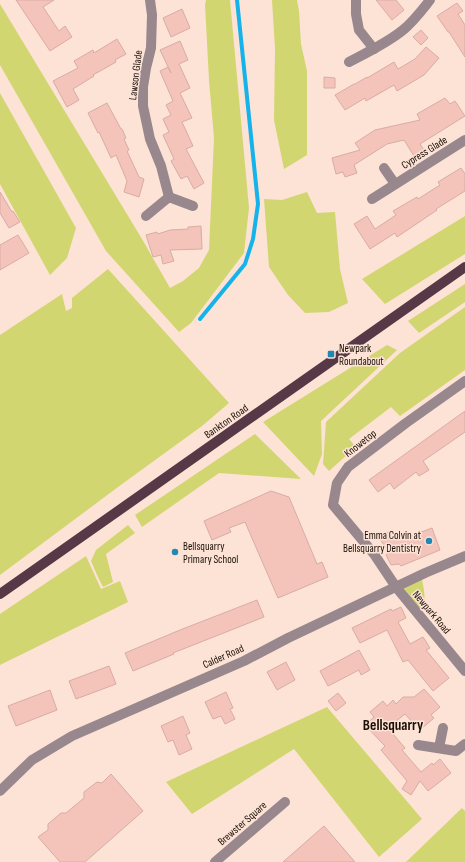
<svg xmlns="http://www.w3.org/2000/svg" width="465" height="862" font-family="'Sofia Sans Condensed',sans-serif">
<rect width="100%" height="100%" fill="#fce3d6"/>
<g fill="#d2d670">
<polygon points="206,0 230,0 249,208 244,253 191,323 179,332 106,251 0,65 0,4 142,239 170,288 183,281 199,268 209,250 214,138 209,80 205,5"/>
<polygon points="272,0 297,0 299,11 301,44 307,71 307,155 284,169 274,120 275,48"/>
<polygon points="0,93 76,228 67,258 50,275 0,184"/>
<polygon points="307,192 317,213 335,212 340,269 348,303 329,312 305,313 288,295 269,267 264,199 282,200"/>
<polygon points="465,216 465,254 385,304 362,279"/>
<polygon points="108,269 229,403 202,426 118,487 0,575 0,335 62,294 66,311 72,308 72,298"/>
<polygon points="465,284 465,302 419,333 408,321"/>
<polygon points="465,307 465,370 400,416 391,407 349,439 356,447 329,471 323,464 326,422 400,353"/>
<polygon points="387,345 397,350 321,421 322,454 314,476 263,422"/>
<polygon points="255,434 301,479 219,473 142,527 135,515"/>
<polygon points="128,525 135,533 106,554 113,582 103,587 97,575 91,561 96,550"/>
<polygon points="86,556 101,589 120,581 128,602 0,665 0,614"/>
<path d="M422,579C424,591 427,600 421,611L404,588Z"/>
<polygon points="327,707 422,819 379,857 294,749 192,814 166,782"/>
<polygon points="462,808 465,811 465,862 406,862"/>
</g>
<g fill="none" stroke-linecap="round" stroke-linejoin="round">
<polyline stroke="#16b2ea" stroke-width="4" points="200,319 245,264 253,239 258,204 237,0"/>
</g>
<g fill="#f4c4bb" stroke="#d8aca3">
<polygon points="16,0 54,0 43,7 59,31 65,26 72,37 50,51"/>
<polygon points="376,0 396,0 404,10 392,20"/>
<polygon points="457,3 463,11 458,14 465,25 465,57 449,32 448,32 437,16"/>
<polygon points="182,9 190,28 171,37 163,18"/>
<polygon points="421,30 428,38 421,45 413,37"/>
<polygon points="117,39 126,54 115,60 116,62 93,75 94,76 73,89 79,100 67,107 53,81 78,68 74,61 93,50 94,53"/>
<polygon points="180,41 188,60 179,64 190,88 180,93 192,118 182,122 193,146 186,149 204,183 194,189 187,176 181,179 171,161 174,159 163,135 169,132 163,119 171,115 166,105 173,101 160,71 168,67 171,73 160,50"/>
<polygon points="426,47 439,58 424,75 397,91 394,85 366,101 365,98 345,110 335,95 354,84 355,84 367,77 367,78 394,62 398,69 415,59"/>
<polygon points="324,77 335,78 335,88 324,88"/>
<polygon points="445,98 450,104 455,101 465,116 420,144 424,150 414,156 404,140 387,144 354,165 357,173 345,177 343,172 336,174 332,158 360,150 355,143 375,130 420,120 417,114"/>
<polygon points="107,103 121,129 122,129 126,138 124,139 129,150 127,151 139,177 144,179 139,197 124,192 127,181 116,155 111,158 99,132 98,133 88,113"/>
<polygon points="461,168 465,174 465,191 436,209 437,210 397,237 395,233 370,249 354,224 367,216 375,229 396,215 393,211 417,197 418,199 440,185 438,182"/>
<polygon points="0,192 12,212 13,211 20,222 9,228 0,213"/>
<polygon points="201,226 202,249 170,250 174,261 163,264 161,255 153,257 146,235 157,232 158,234 170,230 188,229 188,227"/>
<polygon points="18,235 29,253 0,270 0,245"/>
<polygon points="465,411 465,432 423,461 429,470 419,476 416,472 394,489 390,483 378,492 369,480"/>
<polygon points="271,491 289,497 317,564 322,562 328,577 278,598 245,522 229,528 231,532 212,540 204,521"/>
<polygon points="432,528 440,550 401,566 399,564 391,565 386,555 389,552 379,538 388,532 393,538 400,534 403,539"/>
<polygon points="257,600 264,617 173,653 174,654 133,671 125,653 180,630"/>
<polygon points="401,607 406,618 398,622 410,644 423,637 430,648 426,650 449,678 433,691 408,660 403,662 387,630 360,643 352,628 391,609 392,611"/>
<polygon points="359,650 370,670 361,675 359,670 328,686 320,671"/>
<polygon points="286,662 295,680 277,690 267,672"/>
<polygon points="109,666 116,684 76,699 69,681"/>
<polygon points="424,689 440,707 431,715 434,718 421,729 415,722 413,723 405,714 388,728 405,748 402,750 421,772 432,763 433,765 440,759 451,773 428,791 420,781 411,795 402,789 407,781 381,750 385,746 365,725 374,717 370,712 383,701 387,706 393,700 396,704 403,697 414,697"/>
<polygon points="50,690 57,710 16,726 8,706"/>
<polygon points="226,692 233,708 230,709 235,719 225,724 221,716 213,719 205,702"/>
<polygon points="338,693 346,703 336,711 328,701"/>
<polygon points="183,716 190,733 186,735 192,749 179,755 173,740 168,742 161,726"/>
<polygon points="111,774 143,811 85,862 60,862 38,837 48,830 48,824 61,813 66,813 84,798 84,792 97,782 102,783"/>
<polygon points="324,826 355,862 283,862"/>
</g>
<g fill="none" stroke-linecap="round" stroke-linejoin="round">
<g stroke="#99878e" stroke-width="10">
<polyline points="150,0 152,15 151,48 146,68 143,87 143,106 150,139 161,166 169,197 193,206"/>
<polyline points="356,0 356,14 359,30 374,49"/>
<path d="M349,62C368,52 387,43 403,30C413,22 422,10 430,0"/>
<polyline points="384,168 395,184"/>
<polyline points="372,199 465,140"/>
<polyline points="146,216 169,197"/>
<polyline points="465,381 406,423 348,467 337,483 333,505 374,554 396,587 465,671"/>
<polyline points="418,745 456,751 465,744"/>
<polyline points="439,748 443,728"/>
<polyline points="0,791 32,760 72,736 244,661 288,638 425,573 465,556"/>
<polyline points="215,862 285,802"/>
</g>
<polyline stroke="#563846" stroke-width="10" points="0,594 465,267"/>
</g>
<g fill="#2287b1" stroke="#fce3d6" stroke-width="1.5">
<rect x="327" y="350" width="8" height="8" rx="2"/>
<circle cx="429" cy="541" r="4"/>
<circle cx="175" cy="552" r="4"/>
</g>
<g text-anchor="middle" stroke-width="3" stroke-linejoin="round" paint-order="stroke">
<g font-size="11" fill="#1b0e06" stroke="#fce3d6">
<text transform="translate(135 75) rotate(-83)" y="4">Lawson Glade</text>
<text transform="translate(424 152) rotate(-32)" y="4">Cypress Glade</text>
<text transform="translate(226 421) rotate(-35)" y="4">Bankton Road</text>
<text transform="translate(360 443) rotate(-38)" y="4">Knowetop</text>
<text transform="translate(432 612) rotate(50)" y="4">Newpark Road</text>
<text transform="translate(223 656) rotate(-24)" y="4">Calder Road</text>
<text transform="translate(242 823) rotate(-41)" y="4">Brewster Square</text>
</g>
<g font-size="11" fill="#1b0e06" stroke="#fce3d6" text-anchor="start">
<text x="339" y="352">Newpark<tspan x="339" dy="13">Roundabout</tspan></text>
<text x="421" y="539" text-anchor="end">Emma Colvin at<tspan x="421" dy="13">Bellsquarry Dentistry</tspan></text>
<text x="183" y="550">Bellsquarry<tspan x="183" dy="13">Primary School</tspan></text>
</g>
<g font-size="15" font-weight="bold" fill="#1b0e06" stroke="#fce3d6">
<text x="393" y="730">Bellsquarry</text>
</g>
</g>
</svg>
